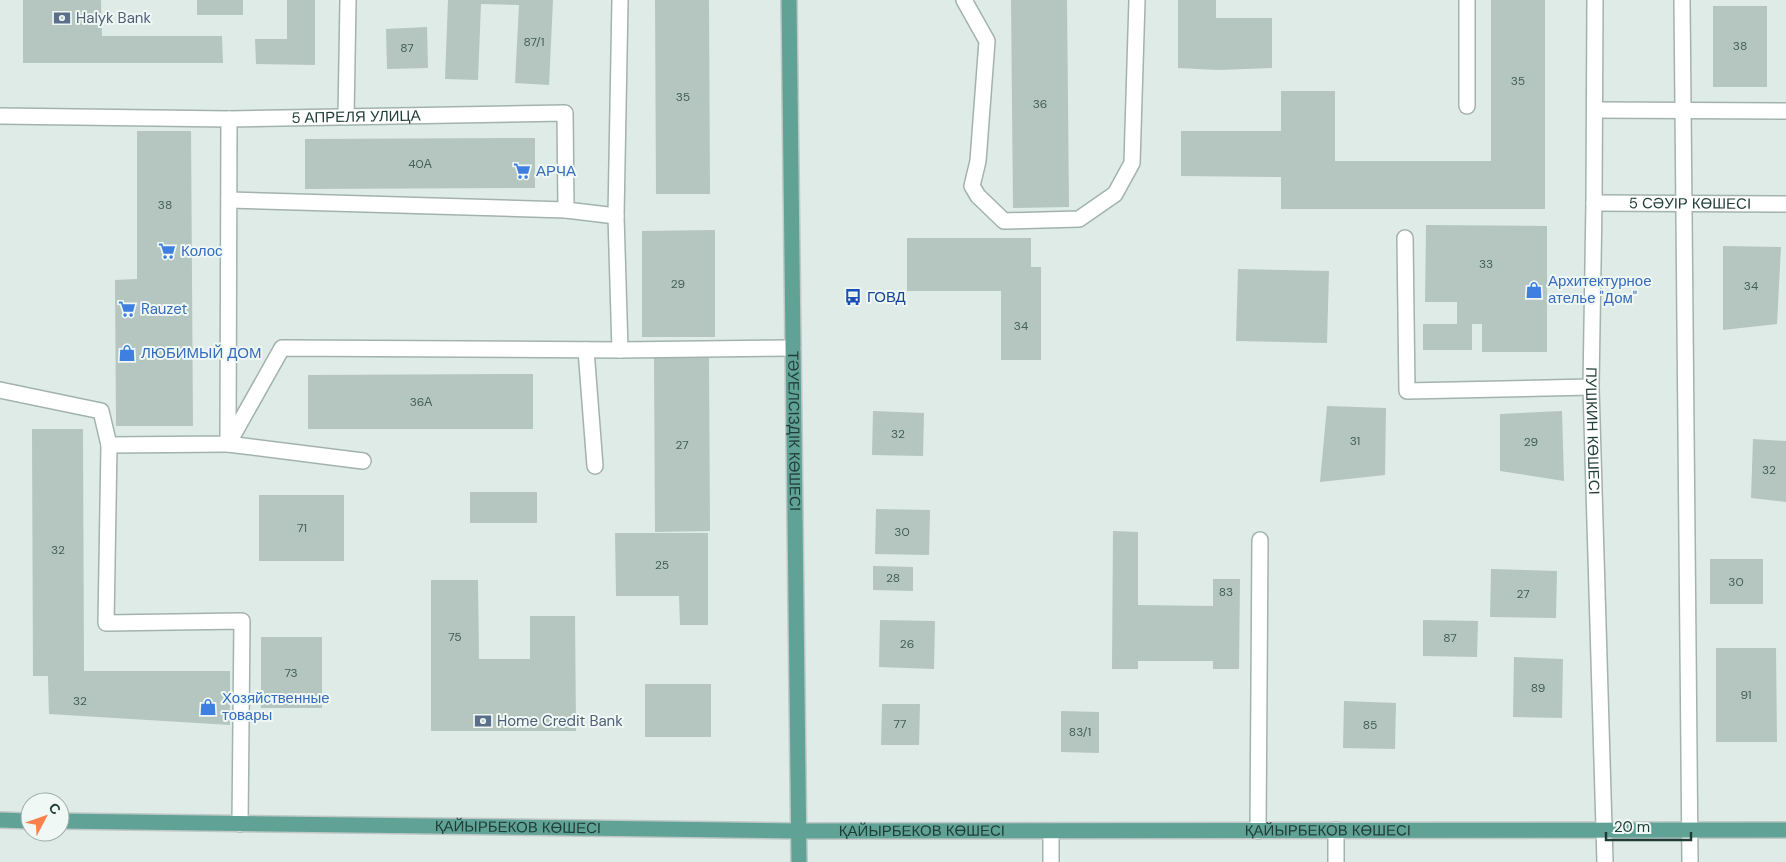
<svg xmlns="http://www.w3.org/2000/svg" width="1786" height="862" font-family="'DM Sans',sans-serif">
<rect width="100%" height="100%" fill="#dfebe6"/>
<g fill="#b4c6bf">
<polygon points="23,0 101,0 102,36 222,36 223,63 23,63"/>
<rect x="197" y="0" width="46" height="15"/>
<polygon points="287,0 315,0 315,65 256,64 255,39 287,39"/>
<polygon points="448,0 553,0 549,85 515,83 519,5 481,4 478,80 445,79"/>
<polygon points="655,0 709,0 710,194 656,194"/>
<polygon points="1011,0 1067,0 1069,207 1013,208"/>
<polygon points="1178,0 1216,0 1216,18 1272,18 1272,68 1218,70 1178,68"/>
<polygon points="1491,0 1545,0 1545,209 1281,209 1281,177 1181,176 1181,131 1281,131 1281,91 1335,91 1335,161 1491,161"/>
<rect x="1713" y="6" width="54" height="81"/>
<polygon points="427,27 428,68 387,69 386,29"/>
<polygon points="137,131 191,131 193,426 116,426 115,280 137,279"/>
<polygon points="535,138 535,188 305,189 305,139"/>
<polygon points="1426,225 1547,226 1547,352 1482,352 1482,324 1472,324 1472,350 1423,350 1423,324 1457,324 1457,302 1425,302"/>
<polygon points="715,230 715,337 642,337 642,231"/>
<polygon points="907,238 1031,238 1031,267 1041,267 1041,360 1001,360 1001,291 907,291"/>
<polygon points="1723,246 1781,247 1777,324 1723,330"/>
<polygon points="1238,269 1329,271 1327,343 1236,341"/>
<polygon points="654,358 709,358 710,531 655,532"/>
<polygon points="533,374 533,429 308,429 308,375"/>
<polygon points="1327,406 1386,408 1385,475 1320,482"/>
<polygon points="873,411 924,413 923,456 872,455"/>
<polygon points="1562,411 1564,481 1500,471 1500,414"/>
<polygon points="32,429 83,429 84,671 230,671 230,725 49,714 48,676 33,676"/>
<polygon points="1753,439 1786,441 1786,502 1751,498"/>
<rect x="470" y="492" width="67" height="31"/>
<rect x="259" y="495" width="85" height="66"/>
<polygon points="876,509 930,510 929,555 875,554"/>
<polygon points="1113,531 1138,532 1138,605 1213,606 1213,579 1240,579 1239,669 1213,669 1213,661 1138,661 1138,669 1112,669"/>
<polygon points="615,533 708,533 708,625 680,625 679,596 616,596"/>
<rect x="1710" y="559" width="53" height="45"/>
<polygon points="873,566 913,567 913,591 873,590"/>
<polygon points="1491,569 1557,571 1556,618 1490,617"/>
<polygon points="431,580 478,580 479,659 530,659 530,616 575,616 576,731 431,731"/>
<polygon points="880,620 935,621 934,669 879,667"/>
<polygon points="1423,620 1478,621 1477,657 1423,656"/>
<rect x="261" y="637" width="61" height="71"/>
<polygon points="1716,648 1776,648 1777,742 1716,742"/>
<polygon points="1514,657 1563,659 1562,718 1513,717"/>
<rect x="645" y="684" width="66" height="53"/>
<polygon points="1344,701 1396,703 1395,749 1343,748"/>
<polygon points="882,704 920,704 919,745 881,745"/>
<polygon points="1061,711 1099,712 1099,753 1061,752"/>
</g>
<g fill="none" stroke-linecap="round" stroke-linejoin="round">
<g stroke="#a2b3ae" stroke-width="18">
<g id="minor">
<polyline points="964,0 987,41 978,161 972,186 978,196 1004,221 1079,219 1115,194 1132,163 1137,0"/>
<polyline points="1467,0 1467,106"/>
<path id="s1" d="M1595,0L1594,203L1591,387L1605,862"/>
<polyline points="1682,0 1690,862"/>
<polyline points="1595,110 1786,111"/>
<path id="s2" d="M0,116L229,119L565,113L566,210L616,216"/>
<polyline points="346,117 348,0"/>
<polyline points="229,200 566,210"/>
<path id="s3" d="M1594,203L1786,204"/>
<polyline points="1405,238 1407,391 1591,387"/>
<polyline points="586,350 595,466"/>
<polyline points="620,350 616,216 620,0"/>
<polyline points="0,390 101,411 109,445 228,444 229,119"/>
<polyline points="109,445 106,623 242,621 240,824"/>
<polyline points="363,461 228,444 282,348 620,350 793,348"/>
<polyline points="1258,831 1260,540"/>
<polyline points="1051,862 1051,831"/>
<polyline points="1336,862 1336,830"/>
</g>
</g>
<g stroke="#c0c8c7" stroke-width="18">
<g id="major">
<path id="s4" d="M789,0L799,862"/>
<polyline points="0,820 30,821"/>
<path id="s5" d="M60,821L798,831L1786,830"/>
</g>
</g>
<use href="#minor" stroke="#fff" stroke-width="15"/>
<use href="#major" stroke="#60a396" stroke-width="15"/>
</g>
<defs>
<g id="bank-bare" transform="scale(1.35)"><path d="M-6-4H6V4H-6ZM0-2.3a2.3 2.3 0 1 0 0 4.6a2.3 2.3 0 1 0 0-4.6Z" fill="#5c6f8a" stroke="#eff8f4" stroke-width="2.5" paint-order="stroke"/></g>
<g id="supermarket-bare" transform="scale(1.35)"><path d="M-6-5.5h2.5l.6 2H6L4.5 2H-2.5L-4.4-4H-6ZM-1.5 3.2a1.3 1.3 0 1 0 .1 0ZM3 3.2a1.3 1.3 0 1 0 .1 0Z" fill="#3f7fe0" stroke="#eff8f4" stroke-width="2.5" paint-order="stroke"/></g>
<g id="shop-bare" transform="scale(1.35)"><path d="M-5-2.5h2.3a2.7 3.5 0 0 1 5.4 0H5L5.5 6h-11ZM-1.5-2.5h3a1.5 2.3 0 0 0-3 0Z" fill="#3f7fe0" stroke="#eff8f4" stroke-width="2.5" paint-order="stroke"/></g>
<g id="bus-bare" transform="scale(1.35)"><path d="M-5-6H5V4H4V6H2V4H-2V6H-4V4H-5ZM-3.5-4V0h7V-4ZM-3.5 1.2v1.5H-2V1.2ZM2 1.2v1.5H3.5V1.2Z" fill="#1a4fb4" stroke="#eff8f4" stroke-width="2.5" paint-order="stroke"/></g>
</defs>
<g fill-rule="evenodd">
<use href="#bank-bare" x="62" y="18"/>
<use href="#supermarket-bare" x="522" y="171"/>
<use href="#supermarket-bare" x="167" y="251"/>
<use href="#shop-bare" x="1534" y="290"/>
<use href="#bus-bare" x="853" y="297"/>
<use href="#supermarket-bare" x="127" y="309"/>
<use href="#shop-bare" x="127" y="353"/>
<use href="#shop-bare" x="208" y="707"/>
<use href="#bank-bare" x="483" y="721"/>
</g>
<g text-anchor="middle" stroke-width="4" stroke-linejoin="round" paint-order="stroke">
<g font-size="12" fill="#445e58">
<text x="534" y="46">87/1</text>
<text x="1740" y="50">38</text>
<text x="407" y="52">87</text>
<text x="1518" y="85">35</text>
<text x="683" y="101">35</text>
<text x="1040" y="108">36</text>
<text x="420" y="168">40А</text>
<text x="165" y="209">38</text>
<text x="1486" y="268">33</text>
<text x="678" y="288">29</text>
<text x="1751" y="290">34</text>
<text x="1021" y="330">34</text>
<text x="421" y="406">36А</text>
<text x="898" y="438">32</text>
<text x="1355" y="445">31</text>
<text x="1531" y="446">29</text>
<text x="682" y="449">27</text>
<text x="1769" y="474">32</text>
<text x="302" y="532">71</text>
<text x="902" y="536">30</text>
<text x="58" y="554">32</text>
<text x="662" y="569">25</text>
<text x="893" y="582">28</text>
<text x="1736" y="586">30</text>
<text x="1226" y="596">83</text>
<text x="1523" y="598">27</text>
<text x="455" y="641">75</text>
<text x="1450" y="642">87</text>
<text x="907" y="648">26</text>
<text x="291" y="677">73</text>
<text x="1538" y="692">89</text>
<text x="1746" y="699">91</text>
<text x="80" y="705">32</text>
<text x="900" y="728">77</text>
<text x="1370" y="729">85</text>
<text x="1080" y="736">83/1</text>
</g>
<g font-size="15" fill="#4e5e75" stroke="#eff8f4" text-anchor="start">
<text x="76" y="23">Halyk Bank</text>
<text x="497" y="726">Home Credit Bank</text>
</g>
<g font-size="15" fill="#1f3c36" stroke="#eff8f4">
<text dy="5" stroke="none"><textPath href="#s2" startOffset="356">5 АПРЕЛЯ УЛИЦА</textPath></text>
<text dy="5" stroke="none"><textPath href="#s3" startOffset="96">5 СӘУІР КӨШЕСІ</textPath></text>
<text dy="5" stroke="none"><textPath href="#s4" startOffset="431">ТӘУЕЛСІЗДІК КӨШЕСІ</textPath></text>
<text dy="5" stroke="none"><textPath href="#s1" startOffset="431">ПУШКИН КӨШЕСІ</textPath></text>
<text dy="5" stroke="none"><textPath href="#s5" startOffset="458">ҚАЙЫРБЕКОВ КӨШЕСІ</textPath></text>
<text dy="5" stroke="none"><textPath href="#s5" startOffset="1268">ҚАЙЫРБЕКОВ КӨШЕСІ</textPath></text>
<text dy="5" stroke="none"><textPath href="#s5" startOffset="862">ҚАЙЫРБЕКОВ КӨШЕСІ</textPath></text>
</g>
<g font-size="15" fill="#366cbe" stroke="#eff8f4" text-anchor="start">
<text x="536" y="176">АРЧА</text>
<text x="181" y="256">Колос</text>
<text x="1548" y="286">Архитектурное<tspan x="1548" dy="17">ателье "Дом"</tspan></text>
<text x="141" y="314">Rauzet</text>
<text x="141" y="358">ЛЮБИМЫЙ ДОМ</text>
<text x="222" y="703">Хозяйственные<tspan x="222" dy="17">товары</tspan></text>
</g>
<g font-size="15" fill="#164399" stroke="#eff8f4" text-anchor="start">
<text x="867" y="302">ГОВД</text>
</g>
</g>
<g transform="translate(45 817) rotate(49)"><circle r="24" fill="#eff8f4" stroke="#9cada8"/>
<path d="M0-4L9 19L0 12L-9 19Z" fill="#fa814e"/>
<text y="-8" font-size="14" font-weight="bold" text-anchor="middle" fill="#1f3c36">С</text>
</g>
<path d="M1606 832v8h85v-8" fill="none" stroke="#1f3c36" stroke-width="2.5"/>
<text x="1614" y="832" font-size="15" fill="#1f3c36" stroke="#eff8f4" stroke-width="4" paint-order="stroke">20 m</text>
</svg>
